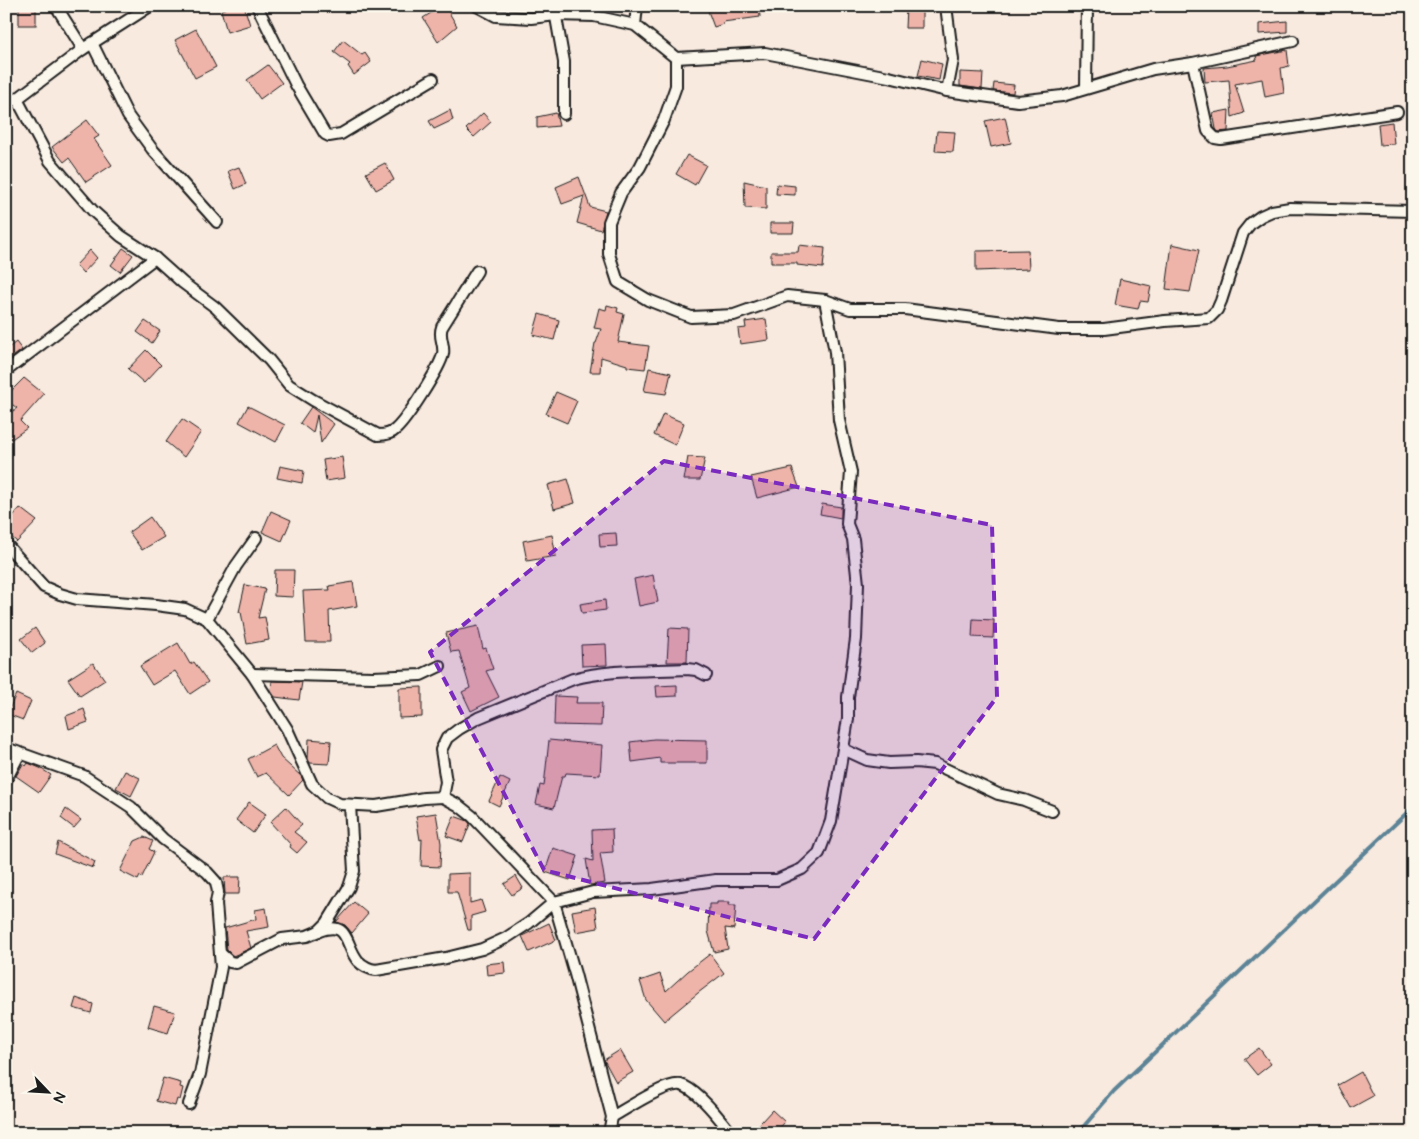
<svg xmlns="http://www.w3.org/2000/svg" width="1419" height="1139" font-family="'Architects Daughter',sans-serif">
<rect width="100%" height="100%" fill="#f8eadf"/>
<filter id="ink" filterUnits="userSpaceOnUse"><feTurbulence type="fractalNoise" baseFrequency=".02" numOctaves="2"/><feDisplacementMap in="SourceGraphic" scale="10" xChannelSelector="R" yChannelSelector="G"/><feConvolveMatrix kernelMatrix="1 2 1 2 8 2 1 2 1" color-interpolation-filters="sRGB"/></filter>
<g filter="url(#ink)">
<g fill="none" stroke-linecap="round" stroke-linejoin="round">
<polyline stroke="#5c8396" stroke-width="4" points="1078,1133 1114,1091 1413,807"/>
</g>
<g fill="#eeb4aa" stroke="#1c1c1c">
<rect x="19" y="6" width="17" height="19"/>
<polygon points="232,6 244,6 250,25 227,32 221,10"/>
<polygon points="442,6 445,6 457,26 438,42 423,18"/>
<polygon points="720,6 759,6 760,17 723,22 723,24 714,27 708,11"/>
<polygon points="906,7 922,7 922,28 905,28"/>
<polygon points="1287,21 1287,32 1259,34 1259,24"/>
<polygon points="196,29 216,67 195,78 175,40"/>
<polygon points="343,40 362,55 365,53 371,62 354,75 348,66 350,64 334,52"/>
<polygon points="1287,50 1289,66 1281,68 1284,93 1265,97 1262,79 1235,84 1244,113 1232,117 1229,80 1205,82 1204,68 1227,66 1257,60 1256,56"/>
<polygon points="922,59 942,64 939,80 918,76"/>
<polygon points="268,65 282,83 260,99 247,80"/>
<polygon points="960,72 983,73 982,89 960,86"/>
<polygon points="994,83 1014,85 1013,93 993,91"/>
<polygon points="450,110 453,120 434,129 429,121"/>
<polygon points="1229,110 1228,131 1218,132 1216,129 1213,113"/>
<polygon points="483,113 491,122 474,137 466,129"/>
<polygon points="556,113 559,126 537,128 537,117"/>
<polygon points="1005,117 1011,143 991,147 985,121"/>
<polygon points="87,120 99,136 94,139 112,165 86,182 69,158 64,162 52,147"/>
<polygon points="1392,122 1394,144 1380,145 1378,124"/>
<polygon points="937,131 955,132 953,152 935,151"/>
<polygon points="687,155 706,165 695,185 676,174"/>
<polygon points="385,163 394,180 376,190 366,173"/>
<polygon points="239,167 246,184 235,189 228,171"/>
<polygon points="579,177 590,207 606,211 601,230 577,223 584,196 562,204 556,187"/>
<polygon points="744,181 766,186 766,209 745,208"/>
<polygon points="777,184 795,186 795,195 776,194"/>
<polygon points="770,223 794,223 793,233 770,233"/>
<polygon points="1172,244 1199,250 1190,292 1166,289"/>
<polygon points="799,245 825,248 823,268 797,265 797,263 771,263 771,252 798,252"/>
<polygon points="123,248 133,255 120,272 111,265"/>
<polygon points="90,250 97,258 83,273 76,265"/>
<polygon points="1028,250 1029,269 976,271 976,251"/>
<polygon points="1120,279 1151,286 1148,302 1140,301 1138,309 1115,305"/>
<polygon points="607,305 618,308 617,312 624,314 618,342 649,346 645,369 627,367 627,365 601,357 600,372 590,372 595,343 596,343 601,329 594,328 599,308 606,310"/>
<polygon points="539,314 559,320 554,340 533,335"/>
<polygon points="766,319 769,340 740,344 738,329 746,328 745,322"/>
<polygon points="145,321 160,331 152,343 137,332"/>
<polygon points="16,342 22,350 6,362 6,350"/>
<polygon points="146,350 161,365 144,383 128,369"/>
<polygon points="649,368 671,373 666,394 644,391"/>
<polygon points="24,378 44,394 20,421 27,428 6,443 6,416 17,408 6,400 6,396"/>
<polygon points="556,392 577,401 567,423 546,414"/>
<polygon points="248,406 285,425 276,442 239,422"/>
<polygon points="311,407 334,424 321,443 317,415 313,433 300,423"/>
<polygon points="663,414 684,423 675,445 654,435"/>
<polygon points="182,419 201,432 184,457 166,442"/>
<polygon points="342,457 345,478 326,481 323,460"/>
<polygon points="688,457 705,458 700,480 684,480"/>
<polygon points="280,466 304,471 302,483 277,478"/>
<polygon points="792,468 799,487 757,498 751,477"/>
<polygon points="568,479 575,503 554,509 548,485"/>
<polygon points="822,504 841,507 841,518 820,514"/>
<polygon points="20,508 37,521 17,542 6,532 6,524"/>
<polygon points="271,511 291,520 282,541 262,532"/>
<polygon points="150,517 164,537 142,550 129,532"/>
<polygon points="616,533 617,546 600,547 599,534"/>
<polygon points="552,535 556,556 527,561 523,541"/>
<polygon points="275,570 294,570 293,597 274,596"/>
<polygon points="653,575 658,602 639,606 634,579"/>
<polygon points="353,582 357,606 329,611 330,642 306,642 303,591 330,590 329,586"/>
<polygon points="245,585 265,589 258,618 265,617 269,640 247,644 241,612 239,612"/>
<polygon points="605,600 606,610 582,613 580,604"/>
<polygon points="973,619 994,620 993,638 972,637"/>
<polygon points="478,626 483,649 486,648 493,669 486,671 499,697 471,711 462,692 470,688 459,651 451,652 446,633"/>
<polygon points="35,628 45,643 32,653 21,639"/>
<polygon points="669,628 688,629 687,662 667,662"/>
<polygon points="178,643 190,664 194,662 208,682 190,694 175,671 152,685 140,666"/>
<polygon points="606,644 607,665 582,666 581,645"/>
<polygon points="93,663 105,680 80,696 68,679"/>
<polygon points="272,681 302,682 299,700 275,697 271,691"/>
<polygon points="677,685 677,696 657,697 656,686"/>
<polygon points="422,687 422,717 399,718 399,688"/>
<polygon points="16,694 31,701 23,720 7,714"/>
<polygon points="555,696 577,697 576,703 602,703 601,726 554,725"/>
<polygon points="84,709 88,722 69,729 66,716"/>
<polygon points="309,739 331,741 329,764 310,763 308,759"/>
<polygon points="654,739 707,740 707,763 660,763 660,758 632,762 630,742"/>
<polygon points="549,740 602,745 600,775 566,773 565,776 562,776 554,808 536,804 540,785 544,786"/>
<polygon points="274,745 281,758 301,776 303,780 289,795 266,773 257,777 248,759"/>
<polygon points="28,763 40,768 51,775 39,792 16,776 23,764 26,766"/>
<polygon points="125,771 140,778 131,796 116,788"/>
<polygon points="500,777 510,782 499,806 489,801"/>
<polygon points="249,802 266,814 253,833 236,820"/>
<polygon points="286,807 302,825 294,832 307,842 297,853 290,847 291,845 270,822"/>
<polygon points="66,809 81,820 74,828 61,818"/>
<polygon points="436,813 441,843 440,867 421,866 422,839 420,840 416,816"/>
<polygon points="454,816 468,821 470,824 463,842 446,836"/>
<polygon points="612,829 613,852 600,853 605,883 590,885 586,859 593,861 592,830"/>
<polygon points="144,837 153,841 149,849 154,852 142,877 140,876 138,880 120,871 135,841"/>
<polygon points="58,842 95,862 93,868 55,854"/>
<polygon points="553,848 578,856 570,880 545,872"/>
<polygon points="470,873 470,903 481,900 485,912 471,916 471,930 468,930 457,892 448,892 448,874"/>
<polygon points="516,876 523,888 512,895 504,884"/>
<polygon points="224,877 240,877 239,894 225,894"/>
<polygon points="354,902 368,914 352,933 345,925 336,922"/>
<polygon points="717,902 730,902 729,905 736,905 734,929 725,928 728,949 714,952 708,931 709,904 717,904"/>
<polygon points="595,907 598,928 576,932 572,911"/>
<polygon points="266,908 269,927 246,931 251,948 233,956 227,950 225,928 256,919 255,910"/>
<polygon points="549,923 556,940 529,952 522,936"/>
<polygon points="710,954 724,973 698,993 664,1021 646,1000 640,981 660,974 666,991 688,971"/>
<polygon points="504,962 505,973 487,975 486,964"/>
<polygon points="76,998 93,1004 91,1013 73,1008"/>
<polygon points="154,1006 175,1012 168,1033 148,1027"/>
<polygon points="1259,1048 1271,1064 1257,1075 1244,1059"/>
<polygon points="620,1050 633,1072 616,1082 604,1060"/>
<polygon points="1361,1072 1373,1096 1351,1108 1338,1085"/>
<polygon points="163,1078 181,1083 180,1087 183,1088 180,1100 177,1099 175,1106 156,1101"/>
<polygon points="772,1110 785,1122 775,1133 751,1133"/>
</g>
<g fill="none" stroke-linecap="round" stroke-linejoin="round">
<g stroke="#1c1c1c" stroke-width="14">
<g id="street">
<polyline points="56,6 83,49"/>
<polyline points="257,6 296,85 325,134 329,136 341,134 433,79"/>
<polyline points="477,6 496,16 531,18 556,15 594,16 635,25 676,58 676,86 664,120 640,167 621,193 609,222 609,254 618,282 648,300 691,317 734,315 787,296 825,300 850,309 905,309 1059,329 1104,329 1165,321 1209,318 1217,310 1221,301 1243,233 1251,223 1261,216 1272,211 1290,208 1413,211"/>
<polyline points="554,6 564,62 564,114"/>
<polyline points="946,6 953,60 947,91"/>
<polyline points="635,25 637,6"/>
<polyline points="92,43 128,116 152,149 217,222"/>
<polyline points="676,58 765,53 889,77 947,91 1018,101 1062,96 1153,69 1193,63 1293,41"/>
<polyline points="1193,63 1208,131 1215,138 1221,139 1397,112"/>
<polyline points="1086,88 1087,6"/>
<path d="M17,99L50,161L93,211L121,236L155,258L183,283L215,307L269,360L289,385L313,400L378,435C385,435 391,434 396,429C407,419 440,368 443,354C445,344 438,337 442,327L477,271"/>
<polyline points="6,100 17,99 83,49 150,6"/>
<polyline points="6,371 155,258"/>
<path d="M6,544L44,587L60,594L77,599L156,605L185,609L207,619L252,674L287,729L312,784L327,798L340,804L376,806L424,798L443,797L446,782L441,750L447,738L459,729L478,718L573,679C610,669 649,671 687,669L696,670L706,675"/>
<polyline points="207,619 236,566 256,538"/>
<polyline points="252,674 373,677 421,675 440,666"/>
<polyline points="6,748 84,776 131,807 163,839 207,872 216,882 218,892 216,903 221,967 200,1074 189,1104"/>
<polyline points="843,749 867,760 889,763 916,762 935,764 998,794 1024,800 1052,811"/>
<polyline points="6,780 20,753"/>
<polyline points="443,797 458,805 472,816 554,902 575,974 612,1117 609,1133"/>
<path d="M319,931C350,920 344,944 358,961C363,966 369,969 376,970L446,958L482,949L506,938L529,923L554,902L593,892L652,889L716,880H777L802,869L819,853L831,821L848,719V697L856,639L858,584L853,539L847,524L851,472L839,420L835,352L825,300"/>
<polyline points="220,953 230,962 236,963 282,939 307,936 319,931 327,923 349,887 354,871 350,805"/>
<path d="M612,1117C626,1109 666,1082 681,1085C697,1089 721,1120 731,1133"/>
</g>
</g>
<use href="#street" stroke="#fbf7ec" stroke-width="10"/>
</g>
</g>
<path fill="#7b2cbf" fill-opacity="0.2" stroke="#7b2cbf" stroke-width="4" stroke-dasharray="10 6" stroke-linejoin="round" d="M664,461L992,525L997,697L814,939L544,870L430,652Z"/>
<rect width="1419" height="1139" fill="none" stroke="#fbf7ec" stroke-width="25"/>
<rect x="12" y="12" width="1394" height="1114" fill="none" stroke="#1c1c1c" stroke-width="2" filter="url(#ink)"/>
<g transform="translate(48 1092) rotate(115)" stroke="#fbf7ec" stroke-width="4" paint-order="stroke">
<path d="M0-4L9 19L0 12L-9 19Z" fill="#1c1c1c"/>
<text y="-8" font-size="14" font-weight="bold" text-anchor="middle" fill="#1c1c1c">N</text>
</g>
</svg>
